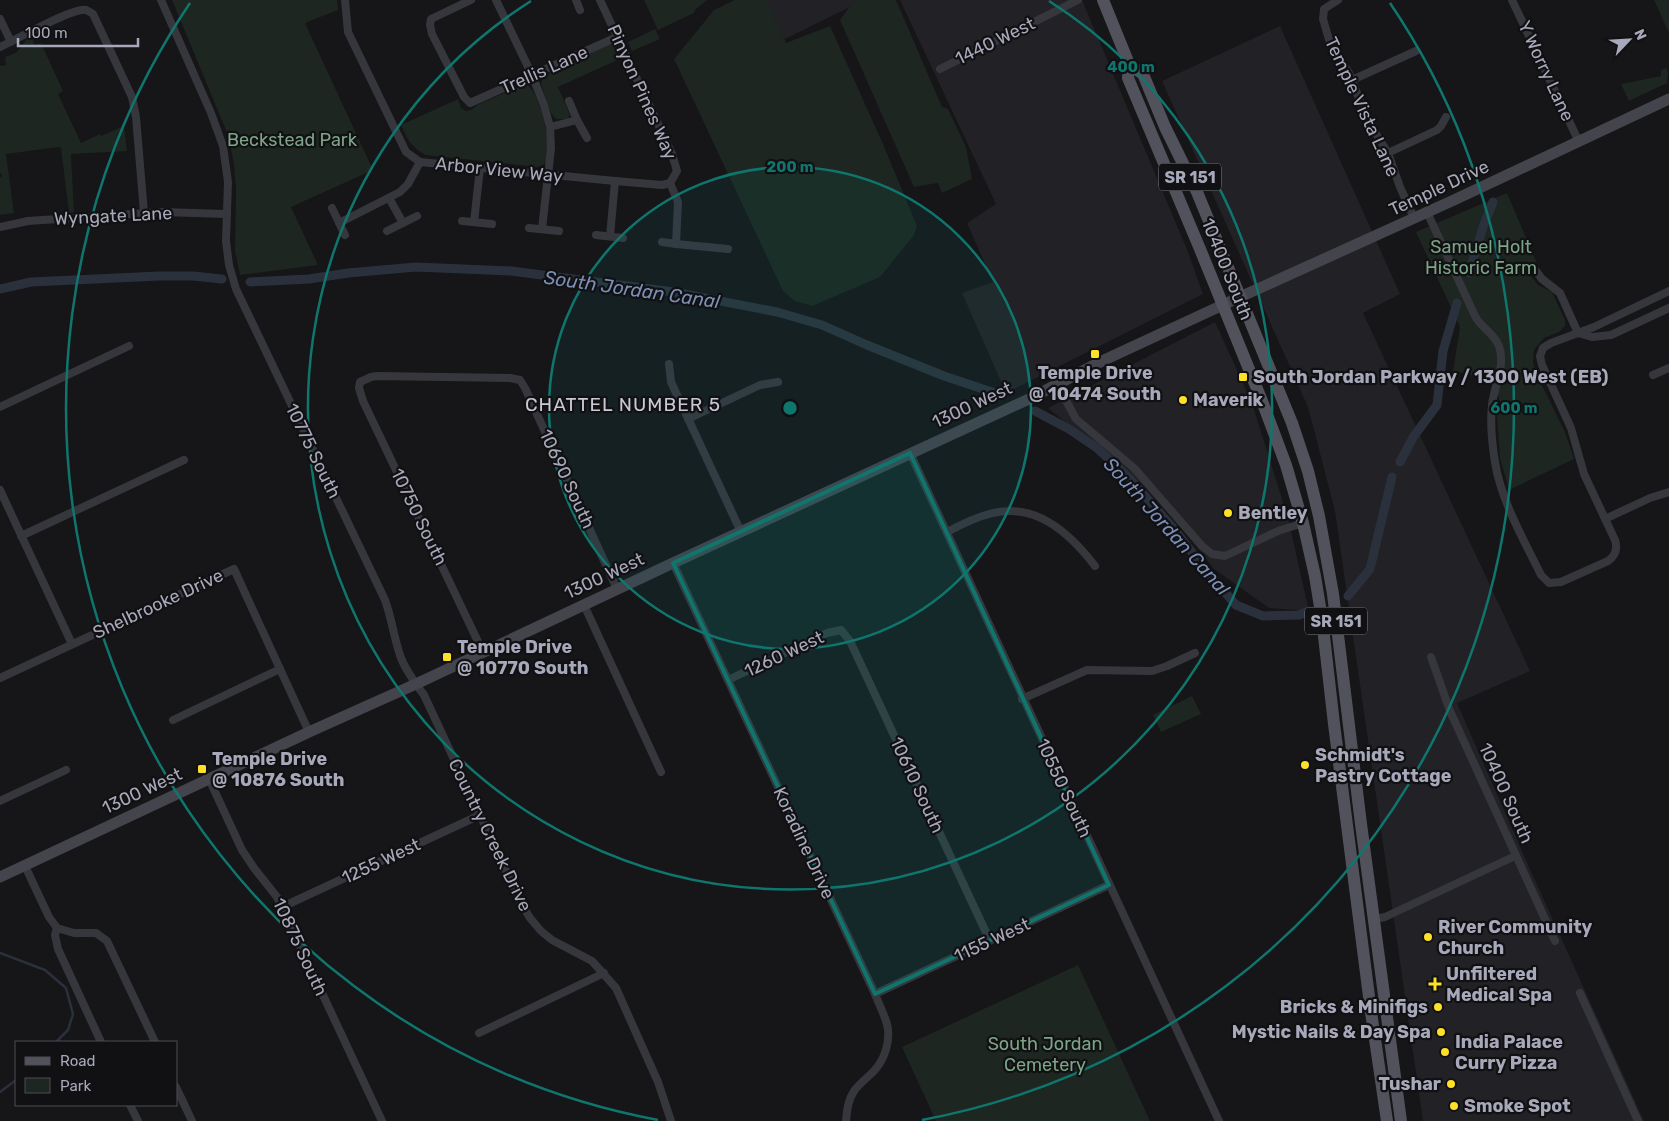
<svg xmlns="http://www.w3.org/2000/svg" width="1669" height="1121" font-family="Rubik,sans-serif">
<rect width="100%" height="100%" fill="#161518"/>
<g fill="#222125">
<polygon points="764,0 864,0 783,40"/>
<polygon points="900,0 1082,0 1188,252 1203,294 1006,393 962,293 993,282 967,223 996,204"/>
<polygon points="1280,26 1400,294 1363,313 1530,671 1457,703 1525,858 1644,1121 1423,1121 1335,511 1308,407 1162,81"/>
<polygon points="1215,322 1252,403 1288,518 1309,611 1269,608 1214,569 1158,497 1048,408"/>
</g>
<g fill="#1d2620">
<polygon points="172,0 337,0 338,10 305,23 373,170 291,207 318,265 240,275 235,251 236,189 234,164 228,135"/>
<polygon points="644,0 707,0 695,10 694,13 658,30"/>
<polygon points="735,0 766,0 786,43 830,26 883,144 917,226 914,235 880,277 812,306 795,301 783,291 674,59 714,10"/>
<polygon points="858,0 896,0 942,107 948,109 966,147 972,179 942,193 938,183 914,187 840,20 853,2"/>
<polygon points="1654,0 1669,0 1669,33"/>
<polygon points="655,29 660,39 632,51 628,42"/>
<polygon points="31,37 35,45 41,43 63,91 58,94 81,143 100,134 101,136 124,126 127,151 71,154 74,212 69,213 61,148 59,147 6,154 14,213 0,215 0,178 2,176 0,172 0,66 6,65 5,57 16,53 26,40"/>
<polygon points="612,44 619,49 624,57 558,87 570,115 567,119 556,119 551,113 541,84 544,75 606,45"/>
<polygon points="1666,68 1668,72 1667,83 1629,101 1621,84 1661,76 1661,70"/>
<path d="M526,84C541,93 552,145 546,161C544,165 540,166 537,167L426,155C412,148 407,139 401,125L458,99L461,108L466,111L471,110L479,104Z"/>
<polygon points="1507,193 1538,266 1528,272 1538,285 1552,292 1565,320 1565,326 1559,332 1544,338 1534,350 1533,362 1536,373 1565,432 1574,459 1509,490 1500,458 1497,417 1499,397 1489,379 1453,371 1460,327 1416,232"/>
<polygon points="1192,696 1201,714 1161,732 1153,715"/>
<polygon points="1078,965 1150,1121 936,1121 902,1047"/>
</g>
<g fill="none" stroke-linecap="round" stroke-linejoin="round">
<g stroke="#2b313c" stroke-width="2.5">
<polyline points="0,953 45,970 66,988 73,1014 68,1030 56,1042"/>
<polyline points="0,1092 16,1080"/>
</g>
<g stroke="#2b313c" stroke-width="9">
<polyline points="1469,273 1484,224 1493,202"/>
<polyline points="250,282 309,279 348,273 416,267 511,271 674,292 777,312 822,325 867,345 944,376 998,394"/>
<polyline points="0,289 31,282 159,276 193,276 222,279"/>
<polyline points="1035,411 1069,429 1097,448 1130,479 1174,529 1204,568 1236,605 1263,616 1299,615 1306,612"/>
<polyline points="1400,462 1414,436 1437,405 1443,351 1457,303"/>
<polyline points="1348,596 1370,569 1392,477"/>
</g>
<g stroke="#36363d" stroke-width="8">
<path d="M161,0L211,113L223,146L228,182L226,241L229,265L236,289L385,600C392,619 394,639 401,658C406,671 415,683 424,695L521,903L530,918L541,931L552,940L592,961L616,988L658,1082L671,1121"/>
<polyline points="345,0 348,32 406,152 420,162 615,181 662,185 670,183"/>
<polyline points="471,0 431,19 430,25 432,34 464,97 470,103 617,37"/>
<polyline points="496,0 532,75 544,105 550,127 551,148 542,229"/>
<polyline points="576,0 580,10"/>
<polyline points="600,0 672,154 677,171 670,183"/>
<polyline points="1338,0 1324,9 1323,19 1330,43 1349,73 1368,121 1388,153 1400,187 1414,218"/>
<polyline points="1512,0 1579,142"/>
<polyline points="0,19 11,42"/>
<path d="M0,47C16,40 73,7 86,10C89,11 91,13 93,14L132,97L136,117L144,213"/>
<polyline points="940,69 1078,0"/>
<polyline points="1352,80 1416,51"/>
<polyline points="569,101 577,120 587,138"/>
<polyline points="550,127 577,120"/>
<polyline points="1388,153 1437,130 1441,126 1446,117"/>
<polyline points="670,183 678,202 676,244 728,249"/>
<polyline points="389,198 403,223"/>
<polyline points="332,208 345,235"/>
<path d="M1427,212L1475,316C1481,328 1494,333 1499,346C1506,366 1494,386 1492,405C1490,424 1492,444 1495,462C1501,501 1524,540 1541,575L1549,583L1561,582L1608,561C1615,556 1618,549 1615,540L1584,474L1571,428L1542,365L1540,356L1543,348L1551,343L1594,327L1669,291"/>
<polyline points="462,221 492,224"/>
<polyline points="474,222 480,168"/>
<polyline points="339,223 400,192 408,184 420,162"/>
<polyline points="0,227 28,221 162,212 227,214"/>
<polyline points="529,228 559,231"/>
<polyline points="387,231 417,216"/>
<polyline points="596,235 623,238"/>
<polyline points="610,236 615,181"/>
<polyline points="662,242 676,244"/>
<polyline points="1536,271 1542,279 1560,293 1578,333"/>
<polyline points="1578,333 1592,337 1611,335 1669,308"/>
<polyline points="669,364 671,382 741,532"/>
<polyline points="1653,375 1669,368"/>
<polyline points="1057,384 1076,419 1134,468 1202,546 1212,554 1225,556 1278,531 1303,523"/>
<polyline points="0,407 129,346"/>
<polyline points="688,419 760,385 778,382"/>
<polyline points="910,453 1219,1121"/>
<polyline points="0,490 72,644"/>
<polyline points="1605,519 1650,498 1669,492"/>
<path d="M947,532C960,525 974,518 989,514C1034,501 1069,532 1095,566"/>
<polyline points="21,536 184,460"/>
<path d="M673,563L875,994C879,1004 884,1014 887,1024C891,1040 885,1059 874,1071C867,1078 860,1083 854,1091C848,1100 847,1110 846,1121"/>
<polyline points="584,605 661,772"/>
<polyline points="483,652 363,401 359,388 360,382 371,377 377,376 510,378 520,380 525,388 617,589"/>
<polyline points="1431,657 1450,711 1555,941"/>
<polyline points="0,678 234,569 309,732"/>
<polyline points="728,680 827,633 841,630 850,641 990,941"/>
<polyline points="1022,699 1087,670 1152,671 1167,666 1195,653"/>
<polyline points="173,720 280,669"/>
<polyline points="209,779 242,850 254,868 277,897 382,1121"/>
<polyline points="0,801 66,770"/>
<polyline points="25,866 49,917 57,928 74,933 96,933 107,941 155,1042"/>
<polyline points="282,907 480,815"/>
<polyline points="1374,919 1385,917 1515,856"/>
<polyline points="57,928 55,935 58,949 101,1042"/>
<polyline points="1580,993 1638,1121"/>
<polyline points="875,994 1109,885"/>
<polyline points="479,1033 604,973"/>
<polyline points="176,1087 192,1121"/>
<polyline points="130,1105 138,1121"/>
</g>
<polyline stroke="#44444d" stroke-width="11" points="0,877 309,732 416,684 673,563 1029,399 1102,361 1240,297 1454,200 1669,99"/>
<g stroke="#52525c" stroke-width="12">
<polyline points="1103,0 1129,64 1128,78 1200,249 1262,401 1286,465 1303,523 1315,576 1322,619 1334,724 1371,1012 1387,1121"/>
<polyline points="1129,64 1143,74 1165,127 1197,192 1292,423 1308,471 1319,516 1333,594 1361,824 1401,1121"/>
</g>
</g>
<path fill="#0f766e" fill-opacity="0.2" stroke="#0f766e" stroke-width="4" stroke-linejoin="round" d="M910,453L1109,885L875,994L673,563Z"/>
<circle cx="790" cy="408" r="241" fill="#0f766e" fill-opacity=".12"/>
<g fill="none" stroke="#0f766e" stroke-width="2.5">
<circle cx="790" cy="408" r="241"/>
<path d="M1049 1A482 482 0 1 1 531 1"/>
<path d="M658 1120A724 724 0 0 1 190 3M1390 3A724 724 0 0 1 922 1120"/>
</g>
<g fill="#fde128" stroke="#111013" stroke-width="2">
<rect x="1090" y="349" width="10" height="10" rx="2.5"/>
<rect x="1238" y="372" width="10" height="10" rx="2.5"/>
<circle cx="1183" cy="400" r="5"/>
<circle cx="1228" cy="513" r="5"/>
<rect x="442" y="652" width="10" height="10" rx="2.5"/>
<circle cx="1305" cy="765" r="5"/>
<rect x="197" y="764" width="10" height="10" rx="2.5"/>
<circle cx="1428" cy="937" r="5"/>
<path d="M1432.5 976.5h5v5h5v5h-5v5h-5v-5h-5v-5h5z"/>
<circle cx="1438" cy="1007" r="5"/>
<circle cx="1441" cy="1032" r="5"/>
<circle cx="1445" cy="1052" r="5"/>
<circle cx="1451" cy="1084" r="5"/>
<circle cx="1454" cy="1106" r="5"/>
</g>
<g text-anchor="middle" stroke-width="4.5" stroke-linejoin="round" paint-order="stroke">
<g fill="#111013" stroke="#7a7a87" stroke-width="1">
<rect x="1159" y="163.5" width="62" height="27" rx="4"/>
<rect x="1305" y="607.5" width="62" height="27" rx="4"/>
</g>
<g font-size="16" font-weight="bold" fill="#a7a8b9">
<text x="1190" y="183">SR 151</text>
<text x="1336" y="627">SR 151</text>
</g>
<g font-size="18" fill="#a7a8b9" stroke="#111013">
<text transform="translate(995 41) rotate(-26)" y="6">1440 West</text>
<text transform="translate(544 70) rotate(-24)" y="6">Trellis Lane</text>
<text transform="translate(1546 71) rotate(65)" y="6">Y Worry Lane</text>
<text transform="translate(642 92) rotate(66)" y="6">Pinyon Pines Way</text>
<text transform="translate(1362 107) rotate(65)" y="6">Temple Vista Lane</text>
<text transform="translate(499 170) rotate(6)" y="6">Arbor View Way</text>
<text transform="translate(1439 188) rotate(-25)" y="6">Temple Drive</text>
<text transform="translate(113 216) rotate(-3)" y="6">Wyngate Lane</text>
<text transform="translate(1227 269) rotate(68)" y="6">10400 South</text>
<text transform="translate(972 405) rotate(-25)" y="6">1300 West</text>
<text transform="translate(313 451) rotate(64)" y="6">10775 South</text>
<text transform="translate(567 479) rotate(65)" y="6">10690 South</text>
<text transform="translate(419 517) rotate(64)" y="6">10750 South</text>
<text transform="translate(604 576) rotate(-25)" y="6">1300 West</text>
<text transform="translate(158 604) rotate(-25)" y="6">Shelbrooke Drive</text>
<text transform="translate(784 654) rotate(-25)" y="6">1260 West</text>
<text transform="translate(917 785) rotate(65)" y="6">10610 South</text>
<text transform="translate(1064 788) rotate(65)" y="6">10550 South</text>
<text transform="translate(142 791) rotate(-25)" y="6">1300 West</text>
<text transform="translate(1506 793) rotate(66)" y="6">10400 South</text>
<text transform="translate(490 835) rotate(64)" y="6">Country Creek Drive</text>
<text transform="translate(804 843) rotate(65)" y="6">Koradine Drive</text>
<text transform="translate(381 861) rotate(-25)" y="6">1255 West</text>
<text transform="translate(992 940) rotate(-25)" y="6">1155 West</text>
<text transform="translate(300 947) rotate(65)" y="6">10875 South</text>
</g>
<g font-size="18" fill="#7ca587" stroke="#111013">
<text x="292" y="146">Beckstead Park</text>
<text x="1481" y="253">Samuel Holt<tspan x="1481" dy="21">Historic Farm</tspan></text>
<text x="1045" y="1050">South Jordan<tspan x="1045" dy="21">Cemetery</tspan></text>
</g>
<g font-size="18" font-weight="bold" fill="#a7a8b9" stroke="#111013" text-anchor="start">
<text x="1095" y="379" text-anchor="middle">Temple Drive<tspan x="1095" dy="21">@ 10474 South</tspan></text>
<text x="1253" y="383">South Jordan Parkway / 1300 West (EB)</text>
<text x="1193" y="406">Maverik</text>
<text x="1238" y="519">Bentley</text>
<text x="457" y="653">Temple Drive<tspan x="457" dy="21">@ 10770 South</tspan></text>
<text x="1315" y="761">Schmidt's<tspan x="1315" dy="21">Pastry Cottage</tspan></text>
<text x="212" y="765">Temple Drive<tspan x="212" dy="21">@ 10876 South</tspan></text>
<text x="1438" y="933">River Community<tspan x="1438" dy="21">Church</tspan></text>
<text x="1446" y="980">Unfiltered<tspan x="1446" dy="21">Medical Spa</tspan></text>
<text x="1428" y="1013" text-anchor="end">Bricks &amp; Minifigs</text>
<text x="1431" y="1038" text-anchor="end">Mystic Nails &amp; Day Spa</text>
<text x="1455" y="1048">India Palace<tspan x="1455" dy="21">Curry Pizza</tspan></text>
<text x="1441" y="1090" text-anchor="end">Tushar</text>
<text x="1464" y="1112">Smoke Spot</text>
</g>
<g font-size="19" font-style="italic" fill="#7b8fb6" stroke="#111013">
<text transform="translate(632 289) rotate(8)" y="7">South Jordan Canal</text>
<text transform="translate(1167 526) rotate(48)" y="7">South Jordan Canal</text>
</g>
<g font-size="19" letter-spacing="1" fill="#c8c9d4" stroke="#111013">
<text x="623" y="411">CHATTEL NUMBER 5</text>
</g>
</g>
<circle cx="790" cy="408" r="8" fill="#0f766e" stroke="#111013" stroke-width="2.5"/>
<g font-size="15" text-anchor="middle" font-weight="bold" fill="#0f766e" stroke="#111013" stroke-width="4.5" stroke-linejoin="round" paint-order="stroke">
<text x="1131" y="72">400 m</text>
<text x="790" y="172">200 m</text>
<text x="1514" y="413">600 m</text>
</g>
<rect x="15" y="1041" width="162" height="65" fill="#111013" stroke="#4d4d55"/>
<rect x="25" y="1057" width="25" height="8" fill="#52525c" stroke="#4d4d55"/>
<text x="60" y="1066" font-size="15" fill="#a7a8b9">Road</text>
<rect x="25" y="1078" width="25" height="15" fill="#1d2620" stroke="#4d4d55"/>
<text x="60" y="1091" font-size="15" fill="#a7a8b9">Park</text>
<g transform="translate(1629 40) rotate(65)" stroke="#111013" stroke-width="4" paint-order="stroke">
<path d="M0-4L9 19L0 12L-9 19Z" fill="#a7a8b9"/>
<text y="-8" font-size="14" font-weight="bold" text-anchor="middle" fill="#a7a8b9">N</text>
</g>
<path d="M18 38v8h120v-8" fill="none" stroke="#a7a8b9" stroke-width="2.5"/>
<text x="25" y="38" font-size="15" fill="#a7a8b9" stroke="#111013" stroke-width="4" paint-order="stroke">100 m</text>
</svg>
